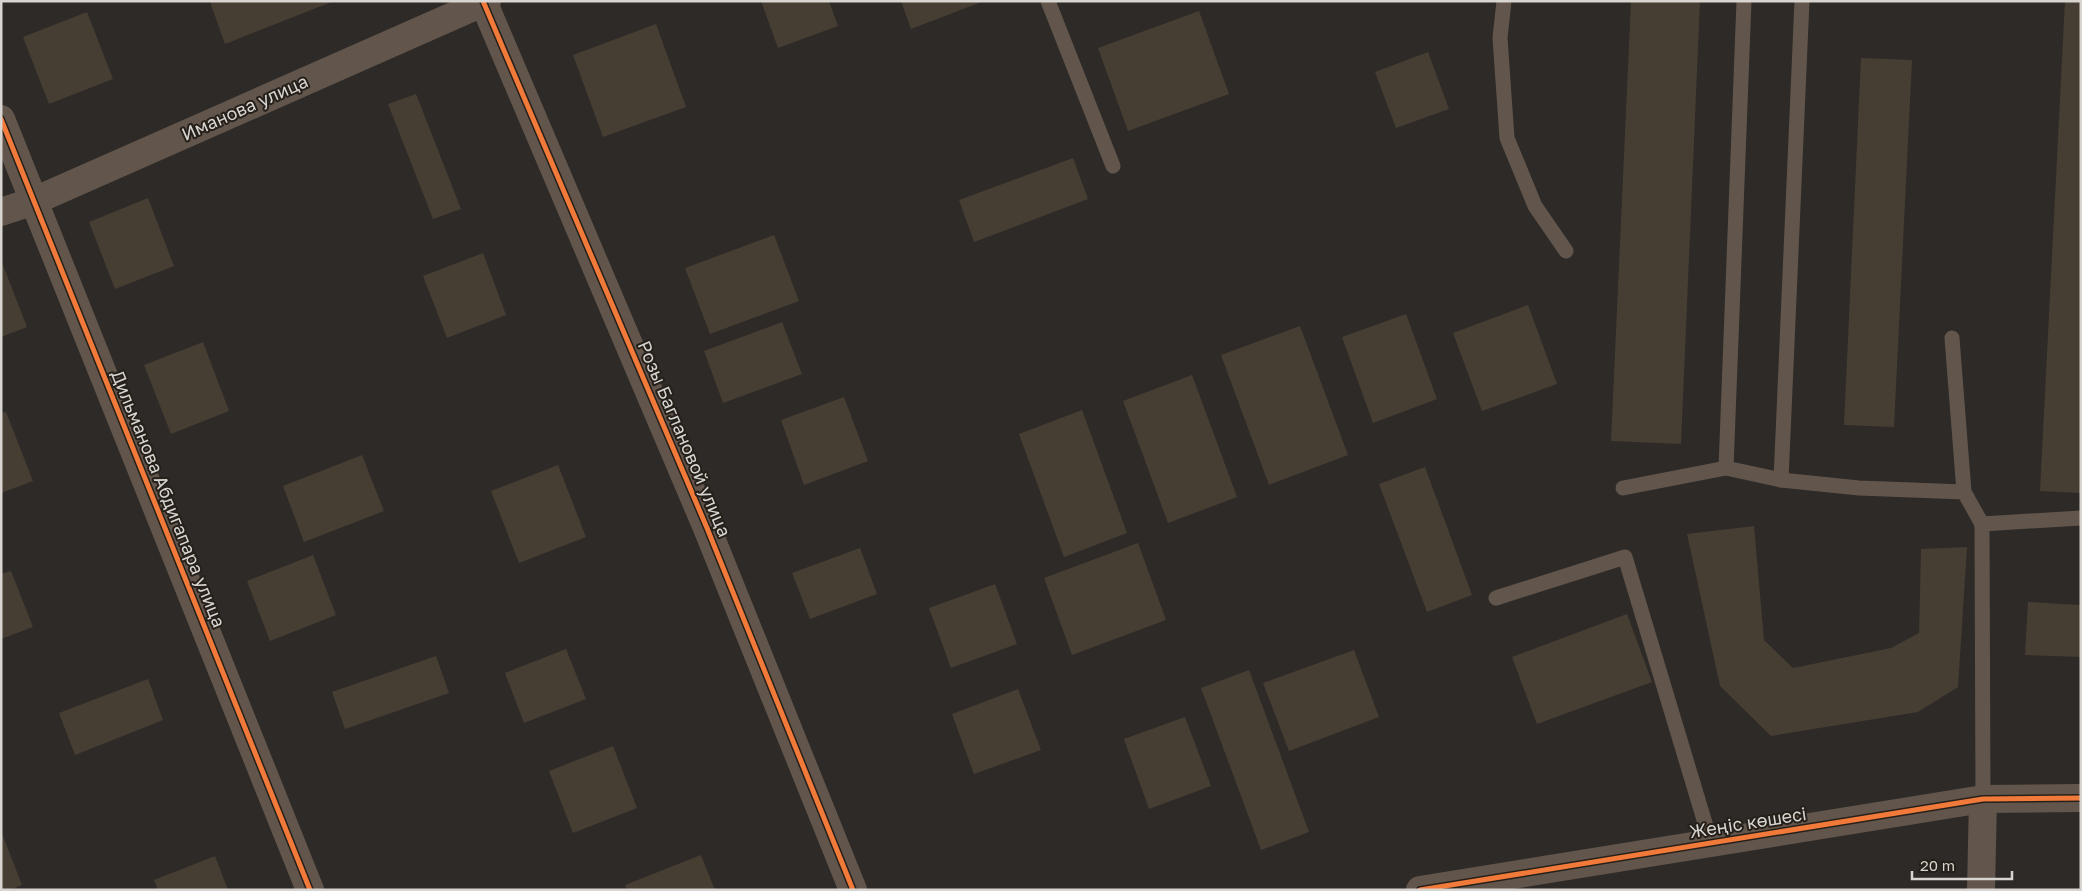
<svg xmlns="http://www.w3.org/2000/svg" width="2082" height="891" font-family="'Golos Text',sans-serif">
<rect width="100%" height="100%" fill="#2d2a27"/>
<g fill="#463e33">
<polygon points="212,1 334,1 225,44 210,2"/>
<polygon points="761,1 829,1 838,26 778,48"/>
<polygon points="901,1 984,1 911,29"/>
<polygon points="1631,1 1700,1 1681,444 1611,441"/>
<polygon points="2065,1 2081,1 2081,493 2040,491"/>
<polygon points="1199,11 1229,94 1128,131 1098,48"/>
<polygon points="87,12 113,79 49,104 23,37"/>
<polygon points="656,24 686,107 603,137 573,55"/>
<polygon points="1428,52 1449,109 1396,128 1375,72"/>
<polygon points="1861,58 1912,60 1894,427 1844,425"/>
<polygon points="416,94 461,209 433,219 388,104"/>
<polygon points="1073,158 1088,199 974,242 959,200"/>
<polygon points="148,198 174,266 115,289 89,222"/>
<polygon points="774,235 799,301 710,334 685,268"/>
<polygon points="483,253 506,315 447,338 423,276"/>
<polygon points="1,260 27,327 1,337"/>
<polygon points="1528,305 1557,384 1482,411 1453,333"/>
<polygon points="1406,314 1437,399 1373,423 1342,337"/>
<polygon points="782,322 802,374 723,403 704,351"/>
<polygon points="1300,326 1348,455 1269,485 1221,355"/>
<polygon points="203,342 229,411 171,434 144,365"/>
<polygon points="1192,375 1237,497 1168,523 1123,401"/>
<polygon points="844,397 868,461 804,485 781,420"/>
<polygon points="1082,410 1127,533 1064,557 1019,434"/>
<polygon points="6,412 33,481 1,493 1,413"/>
<polygon points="362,455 384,511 304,542 283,486"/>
<polygon points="558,465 586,537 519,563 491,491"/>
<polygon points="1425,467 1472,595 1427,612 1379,484"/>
<polygon points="1754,526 1764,640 1793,668 1891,648 1919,633 1921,549 1967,547 1958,687 1918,712 1771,736 1720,686 1687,534"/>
<polygon points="1138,543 1166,620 1072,655 1044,578"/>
<polygon points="860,548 877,594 810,619 792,573"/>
<polygon points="313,555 336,615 270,641 247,581"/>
<polygon points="11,571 33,627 1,639 1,574"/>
<polygon points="995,584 1017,644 951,668 929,608"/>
<polygon points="2028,602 2081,605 2081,657 2025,655"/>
<polygon points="1627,614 1652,682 1537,724 1512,657"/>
<polygon points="566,649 586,699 524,723 505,673"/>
<polygon points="1354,650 1379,717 1289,751 1263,683"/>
<polygon points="436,656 449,693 345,729 332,692"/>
<polygon points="1249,670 1309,832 1261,850 1201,688"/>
<polygon points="148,679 163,720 75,755 59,713"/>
<polygon points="1018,689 1041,750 974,774 952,714"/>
<polygon points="1185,717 1211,786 1149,809 1124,739"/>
<polygon points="613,746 637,808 573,833 549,771"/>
<polygon points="1,831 22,885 10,890 1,890"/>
<polygon points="701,855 715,890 627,890 625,885"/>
<polygon points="215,856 228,890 158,890 154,880"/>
</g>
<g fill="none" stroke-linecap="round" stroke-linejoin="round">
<g stroke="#62564c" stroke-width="15">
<polyline points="1048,1 1113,166"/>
<polyline points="1504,1 1500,38 1507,138 1535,206 1566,251"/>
<polyline points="1744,1 1726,468 1781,480 1859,488 1964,492 1982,524"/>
<polyline points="1952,338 1964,492"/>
<polyline points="1781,480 1802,1"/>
<polyline points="1623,488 1726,468"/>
<polyline points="1496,598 1625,557 1711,843"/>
<polyline points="1983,799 1982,524 2081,518"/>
</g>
<g stroke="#62564c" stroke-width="28">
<polyline points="483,1 707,528 853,890"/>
<polyline points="1,119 310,890"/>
<polyline points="1,212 34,201 487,1"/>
<polyline points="1420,890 1983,799 2081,798"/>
<polyline points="1981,890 1983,799"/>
</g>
<g stroke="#26201a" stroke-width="8">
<g id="cycleway">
<polyline points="483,1 707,528 853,890"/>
<polyline points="1,119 310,890"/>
<polyline points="1420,890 1983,799 2081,798"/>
</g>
</g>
<use href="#cycleway" stroke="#f17a3a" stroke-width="5"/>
</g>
<g text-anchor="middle" stroke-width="4" stroke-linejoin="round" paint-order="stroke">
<g font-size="18" fill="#d8d4d0" stroke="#26201a">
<text transform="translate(245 108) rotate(-24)" y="6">Иманова улица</text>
<text transform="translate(684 439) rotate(67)" y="6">Розы Баглановой улица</text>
<text transform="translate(168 499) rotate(68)" y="6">Дильманова Абдигапара улица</text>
<text transform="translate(1748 823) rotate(-9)" y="6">Жеңіс көшесі</text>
</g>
</g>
<rect width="2082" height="891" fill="none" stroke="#d8d4d0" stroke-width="5"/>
<path d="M1912 871v8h100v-8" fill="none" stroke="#d8d4d0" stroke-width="2.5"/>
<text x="1920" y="871" font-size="15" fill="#d8d4d0" stroke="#26201a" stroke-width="4" paint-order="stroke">20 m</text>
</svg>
